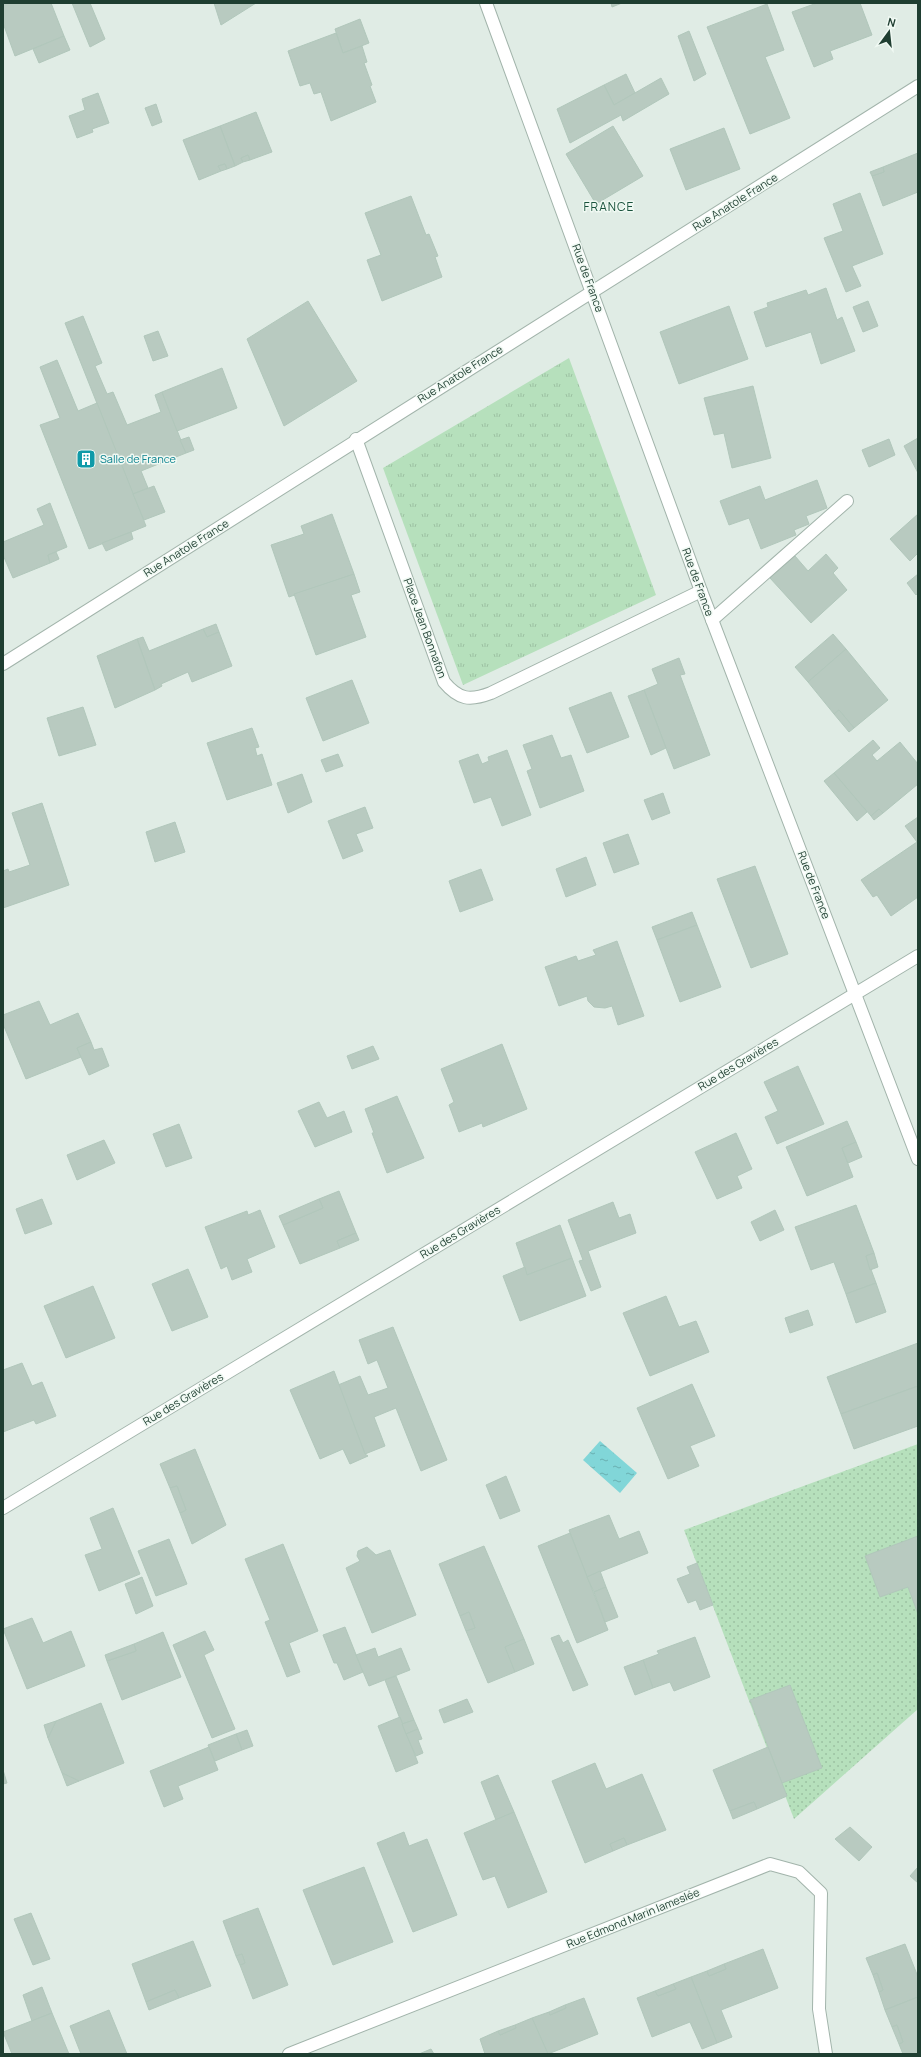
<svg xmlns="http://www.w3.org/2000/svg" width="921" height="2057" font-family="Manrope,sans-serif">
<defs>
<pattern id="park-tufts" width="24" height="20" patternUnits="userSpaceOnUse"><rect width="24" height="20" fill="#b6e0bc"/><path d="M3 7l-1-3M5 7V3M7 7l1-3M15 17l-1-3M17 17v-4M19 17l1-3" fill="none" stroke="#9cc1a2"/></pattern>
<pattern id="garden-dots" width="8" height="8" patternUnits="userSpaceOnUse"><rect width="8" height="8" fill="#b6e0bc"/><path d="M2 2h.1M6 6h.1" fill="none" stroke="#9cc1a2" stroke-width="1.8" stroke-linecap="round"/></pattern>
<pattern id="water-ripples" width="26" height="14" patternUnits="userSpaceOnUse"><rect width="26" height="14" fill="#81d6d8"/><path d="M2 4q2-2 4 0t4 0M15 11q2-2 4 0t4 0" fill="none" stroke="#69afb0"/></pattern>
</defs>
<rect width="100%" height="100%" fill="#e0ece5"/>
<polygon fill="url(#park-tufts)" points="569,358 656,595 463,685 383,468"/>
<polygon fill="url(#garden-dots)" points="918,1444 918,1709 794,1819 684,1530"/>
<polygon fill="url(#water-ripples)" points="600,1441 637,1473 620,1493 583,1460"/>
<g fill="#b8cac0" stroke="#b1c7bb">
<polygon points="3,3 51,3 64,36 15,56 3,23"/>
<polygon points="72,3 90,3 105,39 90,47"/>
<polygon points="214,3 256,3 221,25"/>
<polygon points="611,3 622,3 612,7"/>
<polygon points="817,3 860,3 872,35 830,51 833,59 814,67 792,12"/>
<polygon points="767,4 784,50 765,57 790,118 750,134 707,27"/>
<polygon points="360,19 369,43 343,53 335,29"/>
<polygon points="689,31 706,74 694,81 678,36"/>
<polygon points="336,33 343,53 362,46 367,62 364,63 372,85 370,86 376,102 331,121 321,92 314,94 310,83 300,86 288,51"/>
<polygon points="64,36 70,50 39,63 33,49"/>
<polygon points="626,74 635,93 614,105 604,85"/>
<polygon points="661,78 669,94 623,121 621,115 570,143 557,109 604,85 614,105"/>
<polygon points="98,93 109,123 92,129 93,132 77,138 69,116 85,110 82,99"/>
<polygon points="156,104 162,122 152,126 145,108"/>
<polygon points="256,112 272,152 250,160 248,155 241,158 243,162 235,166 220,126"/>
<polygon points="220,126 235,166 227,169 225,164 218,166 221,171 199,180 183,140"/>
<polygon points="613,126 643,176 596,204 566,154"/>
<polygon points="724,128 740,169 686,190 670,149"/>
<polygon points="918,153 918,192 883,206 872,176 884,172 883,167"/>
<polygon points="248,155 250,160 243,162 241,158"/>
<polygon points="225,164 227,169 221,171 218,166"/>
<polygon points="883,167 884,172 872,176 870,172"/>
<polygon points="860,193 883,254 852,266 861,286 846,292 824,238 843,231 833,204"/>
<polygon points="411,196 426,235 429,234 438,256 435,257 442,277 382,301 367,260 381,255 365,213"/>
<polygon points="826,288 837,320 842,317 855,351 821,364 811,332 766,347 754,312 768,307 767,303 806,290 808,295"/>
<polygon points="308,301 357,381 284,426 247,339"/>
<polygon points="868,301 878,326 863,332 853,307"/>
<polygon points="729,306 748,359 679,384 660,332"/>
<polygon points="83,316 102,363 95,366 107,394 113,392 127,425 161,412 155,395 162,392 186,453 141,471 148,488 133,494 65,323"/>
<polygon points="158,331 168,356 153,361 144,336"/>
<polygon points="57,360 78,411 97,403 146,526 89,549 40,425 60,418 40,367"/>
<polygon points="222,368 237,408 177,431 162,392"/>
<polygon points="753,386 771,458 732,468 724,433 714,435 704,398"/>
<polygon points="189,437 194,450 186,453 180,440"/>
<polygon points="918,438 918,473 904,446"/>
<polygon points="889,439 895,455 869,467 862,450"/>
<polygon points="817,480 827,508 806,516 809,524 794,530 796,535 761,549 749,518 729,525 720,501 760,486 765,500"/>
<polygon points="154,486 165,512 144,520 133,494"/>
<polygon points="50,503 67,547 48,555 50,563 13,578 3,555 3,542 44,525 37,509"/>
<polygon points="332,514 354,574 289,597 271,545 304,534 301,526"/>
<polygon points="918,514 918,553 910,561 890,539"/>
<polygon points="131,532 133,539 106,551 102,543"/>
<polygon points="56,552 59,559 50,563 48,555"/>
<polygon points="826,554 838,568 833,573 847,590 811,623 770,578 795,556 808,571"/>
<polygon points="354,574 360,592 351,595 366,637 316,655 294,594"/>
<polygon points="918,574 918,593 916,595 907,583"/>
<polygon points="216,624 219,632 207,637 203,629"/>
<polygon points="203,629 207,637 219,632 232,666 192,682 188,672 161,684 162,686 155,690 137,639 143,637 149,651"/>
<polygon points="833,634 846,649 808,682 795,667"/>
<polygon points="137,639 155,690 115,708 97,656"/>
<polygon points="846,649 888,700 854,728 839,710 834,714 808,682"/>
<polygon points="679,658 685,674 680,675 710,755 674,769 644,690 658,684 652,669"/>
<polygon points="352,680 369,723 323,741 306,698"/>
<polygon points="644,690 666,748 651,755 628,696"/>
<polygon points="611,692 629,737 587,753 569,708"/>
<polygon points="83,707 96,745 59,756 47,718"/>
<polygon points="839,710 854,728 849,732 834,714"/>
<polygon points="252,728 259,747 255,748 257,756 262,754 272,785 227,800 207,743"/>
<polygon points="552,735 561,758 571,755 584,791 540,808 527,771 532,769 523,745"/>
<polygon points="873,740 880,748 872,755 877,761 900,742 918,764 918,784 883,813 879,809 871,816 834,773"/>
<polygon points="507,750 531,815 502,826 491,797 474,803 459,761 478,754 482,764 489,761 488,757"/>
<polygon points="338,754 343,766 326,772 321,760"/>
<polygon points="834,773 867,812 857,821 824,781"/>
<polygon points="302,774 312,802 288,813 277,783"/>
<polygon points="663,793 670,813 652,820 644,800"/>
<polygon points="42,803 69,885 3,908 3,871 8,869 9,872 30,865 12,813"/>
<polygon points="365,807 373,828 356,834 363,851 343,859 328,821"/>
<polygon points="879,809 883,813 874,820 871,816"/>
<polygon points="918,817 918,897 891,916 877,895 873,897 861,880 917,842 905,826"/>
<polygon points="175,822 185,852 155,862 146,832"/>
<polygon points="628,834 639,864 614,873 603,843"/>
<polygon points="586,857 596,885 566,897 556,869"/>
<polygon points="755,866 788,954 751,968 717,879"/>
<polygon points="481,869 493,900 460,912 449,881"/>
<polygon points="692,912 697,925 657,940 652,927"/>
<polygon points="697,925 721,987 680,1002 657,940"/>
<polygon points="617,941 644,1016 618,1025 612,1006 605,1008 594,1007 588,1001 587,996 559,1006 545,967 576,956 578,961 596,955 593,950"/>
<polygon points="39,1001 50,1025 78,1013 91,1042 77,1048 81,1057 26,1079 3,1024 3,1015"/>
<polygon points="91,1042 94,1050 102,1048 109,1066 89,1075 77,1048"/>
<polygon points="502,1044 527,1109 483,1127 482,1123 459,1132 449,1105 454,1102 441,1069"/>
<polygon points="373,1046 379,1059 352,1069 347,1056"/>
<polygon points="798,1066 824,1124 777,1144 765,1117 778,1111 764,1082"/>
<polygon points="397,1096 424,1158 387,1173 372,1133 374,1133 365,1109"/>
<polygon points="319,1102 327,1118 344,1111 352,1132 315,1147 298,1111"/>
<polygon points="847,1121 856,1142 842,1148 853,1177 807,1196 786,1147"/>
<polygon points="179,1124 192,1158 166,1167 153,1134"/>
<polygon points="736,1133 752,1169 737,1176 742,1188 717,1199 695,1152"/>
<polygon points="104,1140 115,1163 77,1180 67,1155"/>
<polygon points="856,1142 862,1157 848,1163 842,1148"/>
<polygon points="339,1191 356,1233 337,1241 340,1248 300,1264 283,1225 323,1208 319,1199"/>
<polygon points="42,1199 52,1224 25,1234 16,1209"/>
<polygon points="319,1199 323,1208 283,1225 279,1216"/>
<polygon points="613,1202 619,1218 630,1214 636,1233 588,1251 601,1287 591,1291 579,1261 583,1260 568,1220"/>
<polygon points="856,1205 874,1253 866,1256 876,1283 846,1294 834,1262 811,1270 795,1227"/>
<polygon points="260,1210 275,1247 247,1259 252,1272 232,1280 227,1266 221,1269 205,1227 247,1211 248,1215"/>
<polygon points="775,1210 784,1230 760,1241 751,1222"/>
<polygon points="560,1225 572,1258 527,1275 516,1243"/>
<polygon points="356,1233 359,1240 340,1248 337,1241"/>
<polygon points="874,1253 878,1267 870,1270 866,1256"/>
<polygon points="572,1258 586,1296 520,1321 503,1276 525,1267 527,1275"/>
<polygon points="188,1269 208,1317 172,1331 152,1284"/>
<polygon points="876,1283 886,1312 856,1323 846,1294"/>
<polygon points="93,1286 115,1338 66,1358 44,1306"/>
<polygon points="666,1296 679,1327 696,1321 709,1352 650,1376 623,1313"/>
<polygon points="808,1310 813,1325 790,1333 785,1318"/>
<polygon points="393,1327 447,1460 421,1471 396,1408 374,1417 385,1446 365,1454 338,1385 360,1376 368,1395 388,1388 377,1360 368,1364 359,1340"/>
<polygon points="918,1343 918,1386 841,1414 827,1377"/>
<polygon points="22,1363 32,1386 42,1382 56,1416 36,1424 34,1420 3,1432 3,1370"/>
<polygon points="334,1371 365,1454 368,1456 350,1464 343,1449 320,1459 290,1390"/>
<polygon points="692,1384 715,1436 690,1446 699,1466 668,1479 637,1408"/>
<polygon points="918,1386 918,1426 854,1449 841,1414"/>
<polygon points="195,1449 226,1525 192,1544 180,1513 186,1510 177,1486 170,1488 160,1464"/>
<polygon points="506,1476 520,1511 500,1519 486,1485"/>
<polygon points="177,1486 186,1510 180,1513 170,1488"/>
<polygon points="113,1508 140,1574 99,1591 85,1555 102,1549 90,1518"/>
<polygon points="609,1515 619,1539 639,1531 648,1553 587,1577 569,1530"/>
<polygon points="570,1533 608,1630 577,1643 538,1546"/>
<polygon points="918,1536 918,1614 908,1587 880,1597 865,1556"/>
<polygon points="169,1539 187,1584 156,1596 138,1551"/>
<polygon points="283,1544 318,1631 289,1643 300,1672 287,1677 265,1622 270,1620 245,1559"/>
<polygon points="484,1546 524,1639 505,1647 515,1672 488,1683 466,1631 475,1628 469,1612 460,1616 439,1564"/>
<polygon points="367,1547 376,1555 390,1550 416,1615 372,1633 346,1568 360,1561 357,1556 358,1551"/>
<polygon points="697,1563 713,1605 700,1610 696,1600 688,1603 677,1579 690,1574 687,1567"/>
<polygon points="600,1571 606,1587 594,1592 587,1577"/>
<polygon points="142,1577 153,1606 136,1614 125,1584"/>
<polygon points="606,1587 618,1617 605,1622 594,1592"/>
<polygon points="469,1612 475,1628 466,1631 460,1616"/>
<polygon points="32,1618 43,1643 71,1631 85,1666 27,1689 3,1629"/>
<polygon points="345,1627 363,1672 344,1680 337,1663 334,1663 323,1635"/>
<polygon points="205,1631 214,1650 204,1655 235,1729 212,1738 173,1645"/>
<polygon points="163,1632 181,1677 122,1700 107,1661 136,1651 134,1644"/>
<polygon points="559,1635 563,1643 568,1640 588,1685 573,1691 551,1638"/>
<polygon points="695,1637 710,1677 674,1691 670,1682 653,1688 643,1660 659,1654 657,1651"/>
<polygon points="524,1639 534,1664 515,1672 505,1647"/>
<polygon points="134,1644 136,1651 107,1661 105,1655"/>
<polygon points="375,1648 378,1657 401,1648 410,1670 369,1686 356,1655"/>
<polygon points="643,1660 653,1688 635,1695 624,1667"/>
<polygon points="396,1676 414,1720 402,1724 385,1680"/>
<polygon points="790,1685 822,1768 782,1783 750,1700"/>
<polygon points="467,1699 473,1712 444,1723 439,1710"/>
<polygon points="101,1703 124,1763 79,1781 62,1773 48,1738 56,1721"/>
<polygon points="400,1717 418,1763 396,1772 378,1726"/>
<polygon points="414,1720 418,1729 406,1734 402,1724"/>
<polygon points="56,1721 48,1738 44,1725"/>
<polygon points="418,1729 422,1739 418,1740 423,1753 416,1756 406,1734"/>
<polygon points="247,1730 253,1746 242,1750 236,1734"/>
<polygon points="236,1734 242,1750 215,1761 208,1745"/>
<polygon points="209,1747 218,1770 178,1786 183,1799 164,1807 150,1771"/>
<polygon points="768,1747 787,1796 757,1809 754,1802 730,1811 713,1770"/>
<polygon points="595,1763 606,1789 642,1774 666,1830 627,1845 624,1838 610,1844 613,1851 585,1863 552,1781"/>
<polygon points="3,1770 7,1783 3,1784"/>
<polygon points="62,1773 79,1781 67,1786"/>
<polygon points="498,1775 514,1812 496,1820 481,1782"/>
<polygon points="754,1802 757,1809 733,1819 730,1811"/>
<polygon points="514,1812 547,1892 508,1908 495,1876 483,1880 464,1833"/>
<polygon points="850,1827 872,1847 859,1861 835,1839"/>
<polygon points="404,1832 409,1846 427,1839 457,1915 413,1932 377,1843"/>
<polygon points="624,1838 627,1845 613,1851 610,1844"/>
<polygon points="364,1867 393,1942 333,1965 303,1890"/>
<polygon points="918,1867 918,1883 910,1876"/>
<polygon points="258,1908 288,1985 253,1999 240,1965 245,1963 242,1954 236,1956 223,1921"/>
<polygon points="31,1913 50,1959 33,1965 14,1919"/>
<polygon points="193,1941 211,1986 179,1998 175,1990 146,2002 132,1964"/>
<polygon points="905,1944 918,1977 918,1997 885,2010 879,1992 883,1990 877,1973 873,1975 866,1958"/>
<polygon points="763,1949 778,1988 721,2010 732,2037 717,2043 691,1977 707,1971 709,1976 726,1969 724,1964"/>
<polygon points="242,1954 245,1963 240,1965 236,1956"/>
<polygon points="724,1964 726,1969 709,1976 707,1971"/>
<polygon points="877,1973 883,1990 879,1992 873,1975"/>
<polygon points="691,1977 717,2043 702,2049 690,2022 652,2037 637,1998 655,1991 658,1996 676,1989 673,1984"/>
<polygon points="673,1984 676,1989 658,1996 655,1991"/>
<polygon points="42,1987 52,2013 32,2021 23,1995"/>
<polygon points="175,1990 179,1998 149,2010 146,2002"/>
<polygon points="918,1997 918,2054 903,2054 899,2044 903,2042 897,2025 892,2027 885,2010"/>
<polygon points="584,1998 598,2034 548,2054 532,2018 549,2012 550,2015 566,2008 565,2005"/>
<polygon points="565,2005 566,2008 550,2015 549,2012"/>
<polygon points="109,2010 127,2054 81,2054 70,2026"/>
<polygon points="52,2013 69,2054 12,2054 3,2032"/>
<polygon points="532,2018 548,2054 485,2054 480,2039 498,2031 500,2035 516,2028 515,2025"/>
<polygon points="515,2025 516,2028 500,2035 498,2031"/>
<polygon points="897,2025 903,2042 899,2044 892,2027"/>
<polygon points="431,2049 434,2054 419,2054"/>
</g>
<g fill="none" stroke-linecap="round" stroke-linejoin="round">
<g stroke="#a2b4ab" stroke-width="14">
<g id="minor">
<polyline points="486,3 701,591 918,1159"/>
<path d="M356,439L444,682C459,700 470,701 491,693L701,591"/>
<polyline points="712,620 847,501"/>
<path d="M3,664C308,471 613,279 918,86"/>
<polyline points="3,1508 918,956"/>
<polyline points="289,2054 770,1864 799,1872 821,1893 819,2009 826,2054"/>
</g>
</g>
<use href="#minor" stroke="#fff" stroke-width="12"/>
</g>
<defs>
<g id="building-square" transform="scale(1)"><rect x="-9" y="-9" width="18" height="18" rx="4" fill="#0f9aa8" stroke="#f0f9f3"/><path d="M-4-6H4V6H1V3H-1V6H-4ZM-2.5-4.3h1.7v1.8h-1.7ZM.8-4.3h1.7v1.8H.8ZM-2.5-1h1.7V.8h-1.7ZM.8-1h1.7V.8H.8Z" fill="#fff"/></g>
</defs>
<g fill-rule="evenodd">
<use href="#building-square" x="86" y="459"/>
</g>
<g text-anchor="middle" stroke-width="3" stroke-linejoin="round" paint-order="stroke">
<g font-size="11" fill="#1f3e31" stroke="#f0f9f3">
<text transform="translate(735 202) rotate(-32)" y="4">Rue Anatole France</text>
<text transform="translate(588 278) rotate(70)" y="4">Rue de France</text>
<text transform="translate(460 374) rotate(-32)" y="4">Rue Anatole France</text>
<text transform="translate(186 548) rotate(-32)" y="4">Rue Anatole France</text>
<text transform="translate(698 582) rotate(70)" y="4">Rue de France</text>
<text transform="translate(425 628) rotate(70)" y="4">Place Jean Bonnafon</text>
<text transform="translate(814 885) rotate(69)" y="4">Rue de France</text>
<text transform="translate(738 1064) rotate(-31)" y="4">Rue des Gravières</text>
<text transform="translate(460 1232) rotate(-31)" y="4">Rue des Gravières</text>
<text transform="translate(183 1399) rotate(-31)" y="4">Rue des Gravières</text>
<text transform="translate(633 1918) rotate(-22)" y="4">Rue Edmond Marin lameslée</text>
</g>
<g font-size="11" fill="#0d838f" stroke="#f0f9f3" text-anchor="start">
<text x="100" y="463">Salle de France</text>
</g>
<g font-size="12" letter-spacing="1" fill="#19523c" stroke="#f0f9f3">
<text x="609" y="211">FRANCE</text>
</g>
</g>
<rect width="921" height="2057" fill="none" stroke="#1f3e31" stroke-width="8"/>
<g transform="translate(889 32) rotate(15)" stroke="#f0f9f3" stroke-width="3" paint-order="stroke">
<path d="M0-3L7 15L0 10L-7 15Z" fill="#1f3e31"/>
<text y="-6" font-size="11" font-weight="bold" text-anchor="middle" fill="#1f3e31">N</text>
</g>
</svg>
